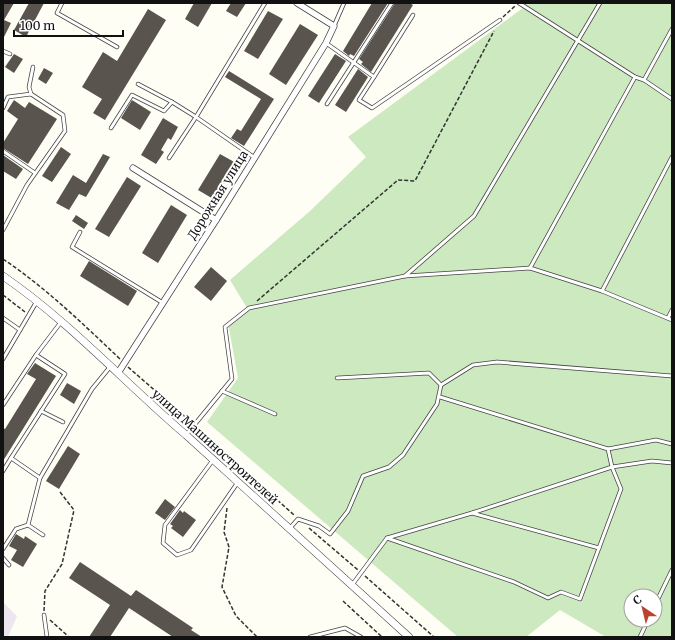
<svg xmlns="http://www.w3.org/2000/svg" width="675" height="640" font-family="Merriweather,serif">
<rect width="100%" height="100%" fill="#fefef5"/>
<polygon fill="#eee6ee" points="3,602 17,616 8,637 3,637"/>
<path fill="#cde9bf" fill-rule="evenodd" d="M515,3H672V637H606L560,610L526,637H458L207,422L238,378L228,323L247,308L230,280L310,211L366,157L348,137L523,8ZM631,596H655V620H631Z"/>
<g fill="#59544e">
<polygon points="3,3 14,3 4,20 11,23 3,39"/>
<polygon points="29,3 44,3 26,37 14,30"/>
<polygon points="194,3 212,3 198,27 185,19"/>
<polygon points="231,3 246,3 237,17 226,11"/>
<polygon points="372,3 388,3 354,56 350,54 349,56 343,51"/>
<polygon points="395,3 409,3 413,5 371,72 361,64 363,62 359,59"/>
<polygon points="148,9 166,20 105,120 93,113 102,99 82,87 103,52 117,61"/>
<polygon points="268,11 283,19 258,59 244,51"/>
<polygon points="300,24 318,35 286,85 269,74"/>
<polygon points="14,54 23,59 14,73 5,67"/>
<polygon points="335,54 346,61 319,103 308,96"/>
<polygon points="44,68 53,73 46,84 38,79"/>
<polygon points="358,69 368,77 346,112 335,105"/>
<polygon points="229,71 274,99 244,146 231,138 237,129 241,131 261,99 225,77"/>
<polygon points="14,100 25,108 29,102 57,119 28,164 3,148 3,143 18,119 7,111"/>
<polygon points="132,100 151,112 140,130 121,118"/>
<polygon points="163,118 178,127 171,140 168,138 161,150 164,152 156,164 141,155"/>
<polygon points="61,147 71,154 52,182 42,176"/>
<polygon points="103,154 110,157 86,197 79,194 69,210 56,203 73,175 86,183"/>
<polygon points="220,154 236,163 215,200 198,190"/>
<polygon points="3,155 23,169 16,179 3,171"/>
<polygon points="127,177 141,186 109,237 95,229"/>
<polygon points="171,205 187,215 158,263 142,253"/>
<polygon points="76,215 88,223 84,229 72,221"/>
<polygon points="89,261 137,291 128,306 80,276"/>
<polygon points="211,267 227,281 211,301 194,287"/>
<polygon points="35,363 56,376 3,461 3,428 5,429 36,379 27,374"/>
<polygon points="67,383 81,391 74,404 60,395"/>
<polygon points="68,446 80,454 59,489 46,481"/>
<polygon points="165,499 175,507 165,520 155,513"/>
<polygon points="180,510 183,513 184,511 196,520 183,537 171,528 173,526 170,524"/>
<polygon points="16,534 24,539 25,536 37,544 23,567 11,560 17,550 9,546"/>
<polygon points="80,562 131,596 136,590 193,628 191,630 202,637 173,637 129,608 110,637 89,637 110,605 69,578"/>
</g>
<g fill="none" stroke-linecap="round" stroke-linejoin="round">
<g stroke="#444" stroke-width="4.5">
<g id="service">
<polyline points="62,3 57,13 117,47"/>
<polyline points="519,3 635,77 644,80 672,99"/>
<polyline points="334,26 344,3"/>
<polyline points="326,43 374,77 413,15"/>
<polyline points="3,51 10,54"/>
<polyline points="374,77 359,100 372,108 500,20"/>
<polyline points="644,80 672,29"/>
<polyline points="138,84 172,102 196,117 169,158"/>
<polyline points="31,94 29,87 33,67"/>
<polyline points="327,104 392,3"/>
<polyline points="3,108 8,97 31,94 63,115 65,131 27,185 3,230"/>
<polyline points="111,128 132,95 164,111 172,102"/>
<polyline points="3,151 35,173"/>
<polyline points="255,158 196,117 265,3"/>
<polyline points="80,232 72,247 163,303"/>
<polyline points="530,268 635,77"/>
<polyline points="405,276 474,216 600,3"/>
<polyline points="602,291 672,157"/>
<polyline points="3,318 20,330"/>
<polyline points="668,318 672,310"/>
<polyline points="3,359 37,301"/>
<polyline points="337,378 429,373 441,385"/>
<polyline points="222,391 275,414"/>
<polyline points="3,405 36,355 61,322"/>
<polyline points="41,411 63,422"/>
<polyline points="186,435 232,379 225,327 249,308 405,276 530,268 602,291 672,320"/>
<polyline points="608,449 656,440 672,444"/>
<polyline points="11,458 65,374 36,355"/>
<polyline points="213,460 165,525 163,543 177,555 191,550 238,482"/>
<polyline points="3,471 11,458 40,478"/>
<polyline points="472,513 599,548"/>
<polyline points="290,528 298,519 319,526 330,534 348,511 363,476 389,467 403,455 437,404 441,385 473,365 497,362 672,376"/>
<polyline points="43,535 28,525 40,478 92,389 110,367"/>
<polyline points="387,538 514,582 548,598 561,592 580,599 621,489 612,467 652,461 672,463"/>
<polyline points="3,549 16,529 28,525"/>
<polyline points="3,558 9,565"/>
<polyline points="352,585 387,538 472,513 612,467 608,449 440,397"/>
<polyline points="655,605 672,570"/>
<polyline points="44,615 47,637"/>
<polyline points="310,637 345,628 361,637"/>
<polyline points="640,637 648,620"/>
</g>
</g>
<g stroke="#444" stroke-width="7">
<g id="minor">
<polyline points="133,168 216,220"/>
<polyline points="118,373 216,220 326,43 334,26 297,3"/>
</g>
</g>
<g stroke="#444" stroke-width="8">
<path id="tertiary" d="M3,276C70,322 125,383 186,435L409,637"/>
</g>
<g stroke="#333" stroke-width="1.5" stroke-dasharray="4 2" stroke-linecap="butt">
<polyline points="503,17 515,6"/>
<path d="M3,259C46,288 82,323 120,359"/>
<polyline points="3,295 25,312"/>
<polyline points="257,301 398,180 415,181 494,31"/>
<polyline points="128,367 190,421"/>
<polyline points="197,428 294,515"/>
<polyline points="227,508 224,532 229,547 222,587 236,616 257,637"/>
<polyline points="309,528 358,570"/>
<polyline points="365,576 434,637"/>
<polyline points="343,601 382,637"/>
<polyline points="44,611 45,591 62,564 74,510 60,492"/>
<polyline points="50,620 69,637"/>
</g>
<use href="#service" stroke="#fff" stroke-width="3"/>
<use href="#minor" stroke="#fff" stroke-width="5.5"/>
<use href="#tertiary" stroke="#fff" stroke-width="7"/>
</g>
<g text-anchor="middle" stroke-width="4" stroke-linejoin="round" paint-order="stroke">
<g font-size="12" fill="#111" stroke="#fff">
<text transform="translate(218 195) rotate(-58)" y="4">Дорожная улица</text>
<text transform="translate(215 447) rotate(42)" y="4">улица Машиностроителей</text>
</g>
</g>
<rect width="675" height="640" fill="none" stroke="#111111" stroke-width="8"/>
<g transform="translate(643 608) rotate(325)"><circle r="19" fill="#ffffff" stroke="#a0a0a0"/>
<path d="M0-3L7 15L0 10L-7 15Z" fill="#bb422f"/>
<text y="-6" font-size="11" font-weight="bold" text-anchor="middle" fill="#111111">С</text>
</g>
<path d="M14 30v6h109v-6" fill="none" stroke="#111111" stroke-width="2"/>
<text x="20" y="30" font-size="12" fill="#111111" stroke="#ffffff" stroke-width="3" paint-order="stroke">100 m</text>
</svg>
